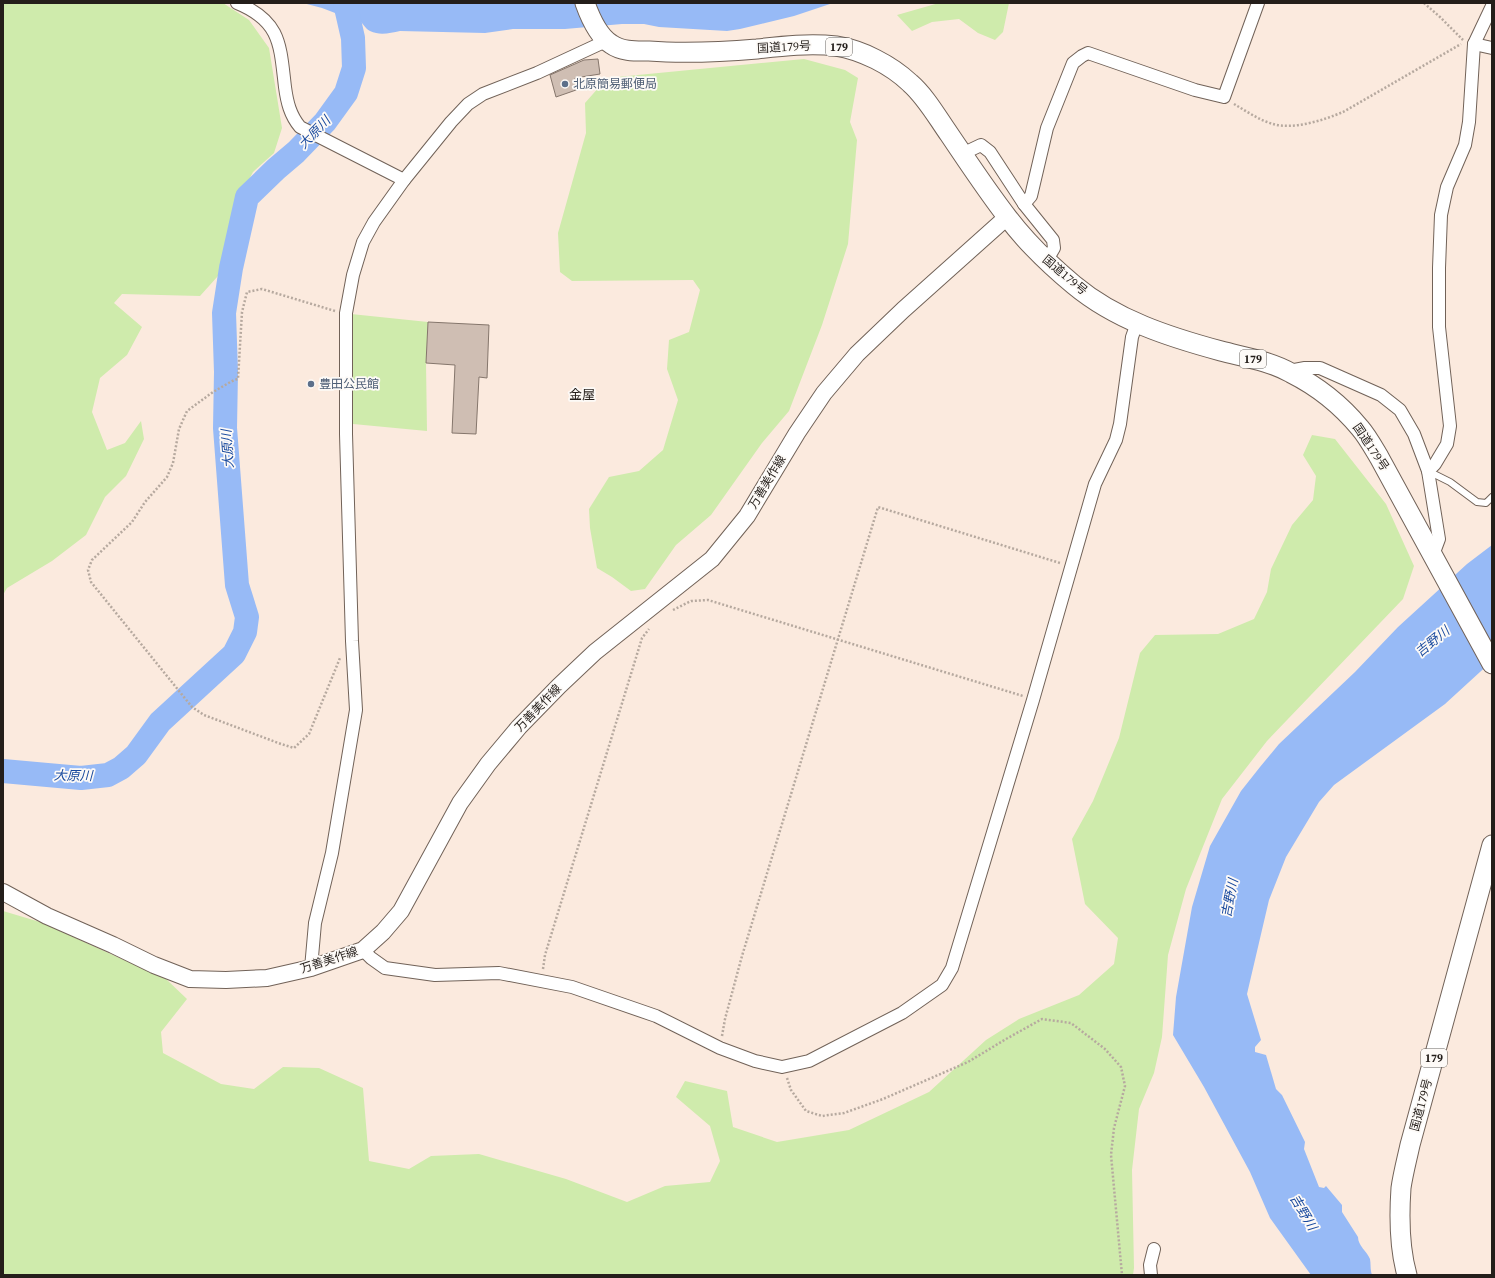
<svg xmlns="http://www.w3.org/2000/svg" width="1495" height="1278" font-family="'Source Serif 4','Noto Sans JP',serif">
<rect width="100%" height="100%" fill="#fbeade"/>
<g fill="#cfebac">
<polygon points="3,3 223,3 249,20 269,48 282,128 274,153 253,172 234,208 218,276 200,296 122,294 114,303 142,327 127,355 100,378 92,412 107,450 125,443 141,421 144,439 126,476 105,497 86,535 52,561 7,588 3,595"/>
<polygon points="939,3 1009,3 1003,32 995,40 978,33 959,19 932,22 912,31 897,15"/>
<polygon points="804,59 845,70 858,78 850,122 857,140 848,244 822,325 789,411 762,443 711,515 676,545 645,589 631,591 612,577 597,568 590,528 589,509 609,477 639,471 663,450 678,400 667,369 669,340 689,332 700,290 693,280 572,281 560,272 558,233 586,133 585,103 607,78"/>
<polygon points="351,314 428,322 426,363 427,431 353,424"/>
<polygon points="1312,435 1335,439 1386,504 1414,566 1403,599 1267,741 1222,799 1186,889 1168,955 1162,1037 1154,1073 1139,1109 1132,1170 1134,1268 1133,1275 3,1275 3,911 40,922 166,979 187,999 161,1032 163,1053 221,1084 254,1089 283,1067 319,1068 363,1088 369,1161 409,1169 431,1156 479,1154 566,1179 627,1202 665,1186 710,1182 720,1161 710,1126 676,1097 685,1081 727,1091 733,1127 777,1142 849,1130 929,1092 986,1040 1019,1019 1079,995 1114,964 1118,938 1085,904 1072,839 1093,801 1119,738 1140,653 1155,635 1218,634 1254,619 1267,592 1271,569 1292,525 1313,500 1316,476 1303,455"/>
</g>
<g fill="#97baf6">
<path d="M303,3H833L794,16L740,29L727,31L659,27L644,24H622L565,29H513L485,33L400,31C390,33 380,36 370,31C364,28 363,21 356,19L355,24H347L343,16L322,8Z"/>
<path d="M1492,545V661L1445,704L1334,785L1319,802L1286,857L1269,900L1247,994L1261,1040L1255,1047V1052L1266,1055L1276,1089L1282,1095L1305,1142L1304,1149L1319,1187L1324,1188L1326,1186L1342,1205V1212L1358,1237C1358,1246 1367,1251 1370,1259C1371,1264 1370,1270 1372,1275H1311L1270,1218L1250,1172L1204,1087L1173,1035L1176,997L1192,907L1210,846L1241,791L1260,767L1279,744L1355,672L1398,627L1467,564Z"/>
</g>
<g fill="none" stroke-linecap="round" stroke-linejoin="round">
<polyline stroke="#97baf6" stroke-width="24" points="3,771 81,778 108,775 121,768 136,755 160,722 234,654 245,632 247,617 237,585 225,428 226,372 224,313 231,268 247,197 276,169 296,152 325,122 346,93 354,68 353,38 345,3"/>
</g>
<g fill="#cfbeb3" stroke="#85766c">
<polygon points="598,59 600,74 575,78 579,89 556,97 550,75 584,60"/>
<polygon points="428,322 489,325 487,378 479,377 476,434 452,433 455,365 426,363"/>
</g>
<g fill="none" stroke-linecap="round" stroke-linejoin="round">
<g stroke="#716258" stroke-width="8">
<polyline id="service" points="1428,471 1450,482 1477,502 1486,503 1492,497"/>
</g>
<g stroke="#716258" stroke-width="14">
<g id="minor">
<path d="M237,3C281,21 280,45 285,87C287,102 290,115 300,127L404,180"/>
<polyline points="1474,44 1492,48"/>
<polyline points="962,154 981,145 990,152 1024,204 1053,240 1054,248 1047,260"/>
<polyline points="1024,204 1031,196 1047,128 1073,63 1082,56 1088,53 1195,90 1224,97 1258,3"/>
<polyline points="1289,371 1305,368 1320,368 1381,395 1400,410 1414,434 1428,471 1439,539 1433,555"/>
<polyline points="1428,471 1435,464 1447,444 1450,426 1439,327 1439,268 1441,215 1447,187 1465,145 1469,122 1474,44 1492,6"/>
<polyline points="363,950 371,958 385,968 435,975 499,973 572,987 656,1016 720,1048 755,1061 782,1067 809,1061 902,1013 942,985 952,968 1033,700 1095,484 1116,440 1120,424 1132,337 1137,323"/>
<polyline points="311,968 315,923 332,853 356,710 352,641 346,434 346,313 353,275 363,242 374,222 404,180 451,122 468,104 483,94 537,73 606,41"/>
<polyline points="1151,1275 1150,1265 1154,1249"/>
</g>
</g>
<g stroke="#716258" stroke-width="18">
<polyline id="secondary" points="3,892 47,916 113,945 154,965 190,979 226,980 267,978 311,968 363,950 383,932 401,911 460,803 488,764 519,727 559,686 595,652 712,559 747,516 797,433 824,393 857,354 903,310 1007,217"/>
</g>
<g stroke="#716258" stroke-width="21">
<g id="trunk">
<path d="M585,3C590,17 598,36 611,44C622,52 637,51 649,51C686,54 721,52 757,49C783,46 810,43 836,46C862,50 891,65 910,83C926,97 937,117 949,134C968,162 987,191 1008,218C1027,243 1050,265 1074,285C1116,320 1169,337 1221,351C1244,357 1270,361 1291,373C1317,386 1341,405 1360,428C1367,436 1373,447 1379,457L1492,664"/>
<path d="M1407,1275C1399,1247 1399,1217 1401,1188C1403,1174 1407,1159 1410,1145L1492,845"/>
</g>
</g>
<g stroke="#b6a99f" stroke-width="2.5" stroke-dasharray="2 2" stroke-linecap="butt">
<polyline points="1424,3 1440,17 1463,40"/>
<path d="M1234,104C1246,111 1259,120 1273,124C1294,130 1324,120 1343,112L1461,44"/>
<polyline points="335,311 262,289 247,292 242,312 238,379 234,380 213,392 187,411 179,429 173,463 167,477 145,502 132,522 92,560 88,570 91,582 192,707 204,715 281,744 294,748 309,734 340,658"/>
<polyline points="673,610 691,601 708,600 1023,696"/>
<polyline points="543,969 545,955 642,638 649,629"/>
<polyline points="722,1036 725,1019 742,956 878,507 1060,563"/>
<polyline points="787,1078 791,1090 806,1111 822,1116 844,1113 883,1099 968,1062 1006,1039 1042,1019 1071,1023 1105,1049 1121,1067 1125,1086 1114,1128 1111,1155 1122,1275"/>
</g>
<use href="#service" stroke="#fff" stroke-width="6"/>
<use href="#minor" stroke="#fff" stroke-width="12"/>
<use href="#secondary" stroke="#fff" stroke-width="16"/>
<use href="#trunk" stroke="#fff" stroke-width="19"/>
</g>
<g fill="#5c6f8a" stroke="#fdfaf7" stroke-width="1.5">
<circle cx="565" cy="84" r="4"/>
<circle cx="311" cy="384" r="4"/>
</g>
<g text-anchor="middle" stroke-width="3.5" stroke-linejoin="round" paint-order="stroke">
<g fill="#fdfaf7" stroke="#65605c" stroke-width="1">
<rect x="826" y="38" width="26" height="18" rx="3"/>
<rect x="1240" y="350" width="26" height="18" rx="3"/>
<rect x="1421" y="1049" width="26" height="18" rx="3"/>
</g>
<g font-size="11" font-weight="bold" fill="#241e1a">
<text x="839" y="51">179</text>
<text x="1253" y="363">179</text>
<text x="1434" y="1062">179</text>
</g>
<g font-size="12" fill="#241e1a" stroke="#fdfaf7">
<text transform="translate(784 47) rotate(-3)" y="4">国道179号</text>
<text transform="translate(1065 275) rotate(40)" y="4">国道179号</text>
<text transform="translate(1371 447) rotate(56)" y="4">国道179号</text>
<text transform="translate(767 482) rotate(-59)" y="4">万善美作線</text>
<text transform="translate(538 708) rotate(-46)" y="4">万善美作線</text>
<text transform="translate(329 960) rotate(-18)" y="4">万善美作線</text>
<text transform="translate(1421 1105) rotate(-75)" y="4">国道179号</text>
</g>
<g font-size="12" fill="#4e5e75" stroke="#fdfaf7" text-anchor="start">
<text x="573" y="88">北原簡易郵便局</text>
<text x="319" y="388">豊田公民館</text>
</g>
<g font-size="13" font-style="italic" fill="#18499e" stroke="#fdfaf7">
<text transform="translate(314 132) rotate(-46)" y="5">大原川</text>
<text transform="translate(227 449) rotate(-94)" y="5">大原川</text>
<text transform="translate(1432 641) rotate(-39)" y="5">吉野川</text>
<text transform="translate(73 775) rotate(1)" y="5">大原川</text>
<text transform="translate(1229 898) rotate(-79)" y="5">吉野川</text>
<text transform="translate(1304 1212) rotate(59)" y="5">吉野川</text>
</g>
<g font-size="13" fill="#241e1a" stroke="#fdfaf7">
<text x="582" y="399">金屋</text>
</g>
</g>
<rect width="1495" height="1278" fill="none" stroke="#241e1a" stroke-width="8"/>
</svg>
